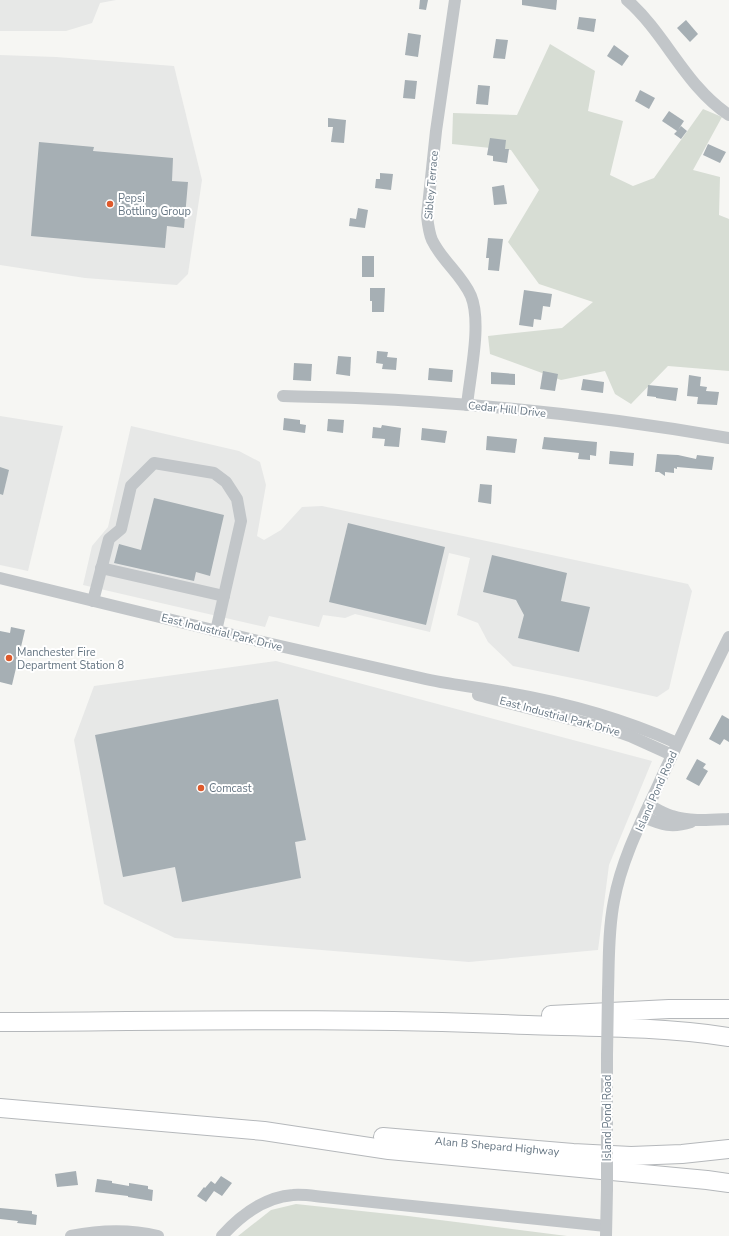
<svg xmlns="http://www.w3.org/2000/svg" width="729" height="1236" font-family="'Nunito Sans',sans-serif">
<rect width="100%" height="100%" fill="#f6f6f3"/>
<g fill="#e7e8e7">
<polygon points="0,0 116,0 100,3 92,23 66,31 0,31"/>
<polygon points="0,55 56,57 174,66 202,180 188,274 177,285 85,278 0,265"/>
<polygon points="0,416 63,426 28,571 0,565"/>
<polygon points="131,426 239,451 260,462 266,485 257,536 264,540 281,530 302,507 322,506 688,584 692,591 669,689 657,697 582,680 513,666 488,642 478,623 457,615 470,558 449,553 430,632 355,614 345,618 323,615 319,627 269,616 265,627 83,585 92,546 108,527"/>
<polygon points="276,661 652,761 609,865 598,950 469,962 175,938 104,904 74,740 94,686"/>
</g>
<g fill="#d7ddd4">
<polygon points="550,44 595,71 588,111 623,121 610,175 633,186 654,178 703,109 722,117 693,170 720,177 719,215 729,219 729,371 668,366 631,404 615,394 605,371 561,380 490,354 488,336 562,328 593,302 539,284 508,242 539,190 511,150 452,144 453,113 517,115"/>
<polygon points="296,1204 408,1216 567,1236 238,1236 271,1210"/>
</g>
<g fill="#a6afb4">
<polygon points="420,0 428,0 426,10 419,9"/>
<polygon points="522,0 557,0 556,10 522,5"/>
<polygon points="579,17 596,19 594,32 577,29"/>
<polygon points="686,20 698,34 690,42 677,28"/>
<polygon points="408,33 421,35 418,57 405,55"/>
<polygon points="496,39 508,40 505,59 493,58"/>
<polygon points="614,45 629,56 622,66 607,56"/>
<polygon points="405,80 417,81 415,99 403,98"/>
<polygon points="478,85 490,86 488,105 476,104"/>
<polygon points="640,90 655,98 649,109 635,101"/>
<polygon points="669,111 684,121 678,130 681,126 687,131 681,139 674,134 677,131 662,121"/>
<polygon points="328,118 346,120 344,143 331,142 333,127 328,127"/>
<polygon points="490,138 506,140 505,149 509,149 507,163 493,161 493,156 487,155"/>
<polygon points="39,142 94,147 93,151 173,158 172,181 188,182 184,228 167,226 165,248 31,236"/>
<polygon points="708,144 726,152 720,163 703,155"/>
<polygon points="380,173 393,174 391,190 375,188 376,179 380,179"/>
<polygon points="504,185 507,204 494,205 492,187"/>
<polygon points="358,208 368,210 365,228 349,226 350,218 356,219"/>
<polygon points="488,238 503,239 499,271 488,270 489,258 486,258"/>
<rect x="362" y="256" width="12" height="21"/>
<polygon points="370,288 385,288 384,312 372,312 372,301 370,301"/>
<polygon points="524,290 552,294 550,307 543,306 541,320 534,319 533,327 519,325"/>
<polygon points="377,351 388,352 387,357 397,358 396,370 382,369 383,364 376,363"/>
<polygon points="338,356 351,357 350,376 336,374"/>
<polygon points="294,363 312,364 311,381 293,380"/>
<polygon points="429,368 453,370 452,382 428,380"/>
<polygon points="543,371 558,374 555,391 540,389"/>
<polygon points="491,372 515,374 515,385 491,384"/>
<polygon points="689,375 701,377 700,386 707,387 706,391 719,392 717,405 697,404 698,397 687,396"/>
<polygon points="583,379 604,382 603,393 581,390"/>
<polygon points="648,385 678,388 676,401 656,398 656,397 647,396"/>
<polygon points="284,418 300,420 300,424 306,425 305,433 283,430"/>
<polygon points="328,419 344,420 343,433 327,431"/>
<polygon points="382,425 401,428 399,447 384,446 385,439 372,438 373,427 381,428"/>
<polygon points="422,428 447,431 445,443 421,440"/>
<polygon points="487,436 517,439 515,453 486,450"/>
<polygon points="544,437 597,442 596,456 590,455 590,460 578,459 579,453 542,449"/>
<polygon points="610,451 634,453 633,466 609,464"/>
<polygon points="657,454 678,455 696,459 697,455 714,457 712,470 677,467 677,469 674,468 674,473 665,472 665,476 659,472 655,472"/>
<polygon points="0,467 9,470 3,495 0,494"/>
<polygon points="480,484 492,485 491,504 478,502"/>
<polygon points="154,498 224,515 210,576 196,572 194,581 114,563 119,544 141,550"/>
<polygon points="348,523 445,547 426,625 329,602"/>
<polygon points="492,555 567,573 561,601 590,607 579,652 518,638 524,615 516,600 483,592"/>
<polygon points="11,627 25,630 12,685 0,682 0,631 10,633"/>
<polygon points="278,699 306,840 295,842 301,878 182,902 175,867 123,877 95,735"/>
<polygon points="722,715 729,719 729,742 724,739 720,745 709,739"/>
<polygon points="697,759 706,764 703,768 708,771 699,786 686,779"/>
<polygon points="76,1171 78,1185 57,1187 55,1174"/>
<polygon points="221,1176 232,1183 222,1196 214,1191 206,1202 197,1196 204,1187 205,1188 211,1181 215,1184"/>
<polygon points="97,1179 112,1181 112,1183 129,1186 129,1183 148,1186 148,1189 153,1190 152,1201 128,1197 128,1196 95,1192"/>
<polygon points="0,1208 32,1211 32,1214 37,1215 36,1225 17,1223 18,1221 0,1219"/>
</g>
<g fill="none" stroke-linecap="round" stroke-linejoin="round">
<g stroke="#b5b8bb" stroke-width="20">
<g id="highway">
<polyline points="551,1015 669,1009 729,1009"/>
<path d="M0,1022C176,1021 352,1017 528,1025C595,1027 663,1027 729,1037"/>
<polyline points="0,1108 264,1131 389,1150 707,1180 729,1183"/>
<polyline points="383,1137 573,1153 631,1156 682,1154 729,1149"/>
</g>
</g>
<g stroke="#c2c6c9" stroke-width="12">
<path d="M455,0L436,131L427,216C428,225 429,233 432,240C442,261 462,275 471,296C482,323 470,375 467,405"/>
<path d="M627,0C666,34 685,86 729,115"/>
<path d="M283,396C307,397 331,397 356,398C479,403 607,417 729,438"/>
<polyline points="101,568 224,596"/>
<path d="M0,578L254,640L421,678C450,685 479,687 508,693C566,703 623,719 677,743"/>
<polyline points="93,601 109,539 121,529 131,486 154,463 214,473 226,482 237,499 241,521 216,631"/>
<polyline points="478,695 613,730 630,736 672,755"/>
<path d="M649,805C656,809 664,814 672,816C690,822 710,820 729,819"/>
<path d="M644,817C662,825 672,828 691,822"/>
<path d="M608,992C609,962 608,931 614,901C621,862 639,826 656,790C679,739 704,688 729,637"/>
<polyline points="607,1125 607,1056"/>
<path d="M71,1236C100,1230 129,1229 158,1236"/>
<path d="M222,1236C240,1216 265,1197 293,1195C303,1194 314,1196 324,1197L606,1226"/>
<polyline points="606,1236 607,1189"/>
</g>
<use href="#highway" stroke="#fff" stroke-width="18"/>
<g stroke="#c2c6c9" stroke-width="12">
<polyline points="607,1056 608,992"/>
<polyline points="607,1189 607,1125"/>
</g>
</g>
<g fill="#de5a2c" stroke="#fff" stroke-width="1.5">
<circle cx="110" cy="204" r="4"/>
<circle cx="9" cy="658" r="4"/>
<circle cx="201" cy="788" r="4"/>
</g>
<g text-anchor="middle" stroke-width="4" stroke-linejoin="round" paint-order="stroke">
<g font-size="11" fill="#667683" stroke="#fff">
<text transform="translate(431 185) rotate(-85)" y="4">Sibley Terrace</text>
<text transform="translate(507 409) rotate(6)" y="4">Cedar Hill Drive</text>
<text transform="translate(222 632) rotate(14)" y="4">East Industrial Park Drive</text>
<text transform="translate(560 716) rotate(15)" y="4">East Industrial Park Drive</text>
<text transform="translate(656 791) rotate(-66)" y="4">Island Pond Road</text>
<text transform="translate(607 1118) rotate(-90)" y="4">Island Pond Road</text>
<text transform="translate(497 1146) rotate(5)" y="4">Alan B Shepard Highway</text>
</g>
<g font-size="11" fill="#667683" stroke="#fff" text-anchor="start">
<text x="118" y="202">Pepsi<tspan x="118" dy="13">Bottling Group</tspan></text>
<text x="17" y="656">Manchester Fire<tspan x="17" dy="13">Department Station 8</tspan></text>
<text x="209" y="792">Comcast</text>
</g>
</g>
</svg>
